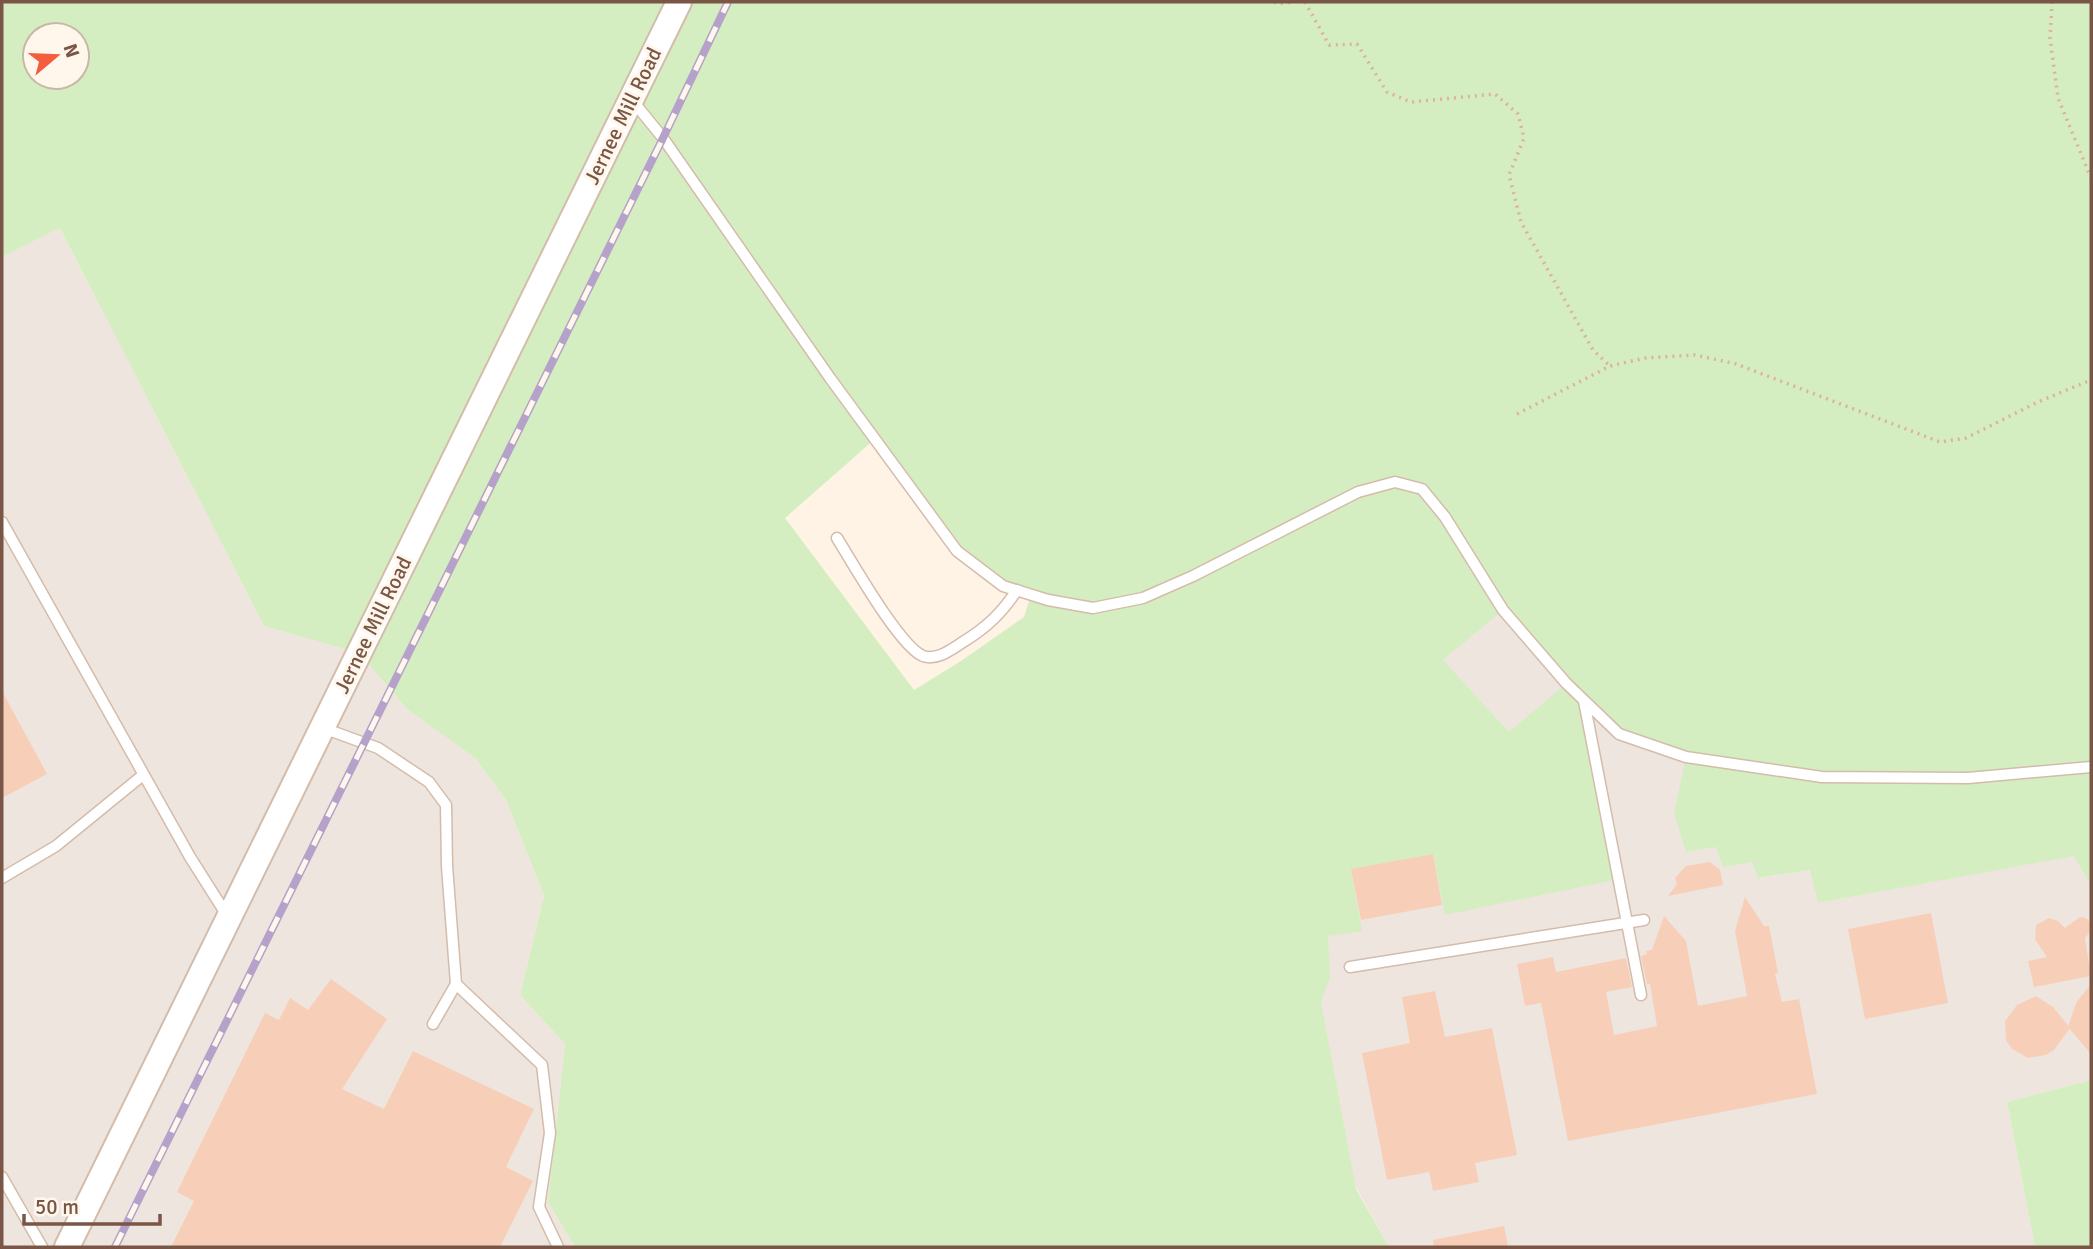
<svg xmlns="http://www.w3.org/2000/svg" width="2093" height="1249" font-family="Signika,sans-serif">
<rect width="100%" height="100%" fill="#fef3e4"/>
<g fill="#eee5df">
<polygon points="60,228 264,626 359,653 407,709 476,759 506,800 544,896 520,995 565,1044 548,1202 575,1247 2,1247 2,257"/>
<polygon points="1484,581 1686,757 1716,847 1753,862 1758,878 1811,870 1818,903 2074,855 2091,886 2091,1080 2007,1102 2035,1247 1389,1247 1254,1003"/>
</g>
<g fill="#d5eec1" fill-rule="evenodd">
<path d="M2,2H2091V886L2074,856L1818,903L1810,870L1758,878L1752,862L1723,867L1716,847L1686,852L1674,813L1686,757L1619,734L1584,701L1619,879L1445,915L1433,854L1351,870L1362,931L1328,936L1330,978L1321,1002L1356,1189L1389,1247H575L548,1202L565,1044L520,995L544,896L506,800L476,759L407,709L359,653L264,626L60,228L2,257ZM35,35H77V77H35ZM875,439L957,551L1003,586L1031,595L1024,617L961,661L914,690L785,518ZM1503,610L1566,684L1509,732L1443,660Z"/>
<polygon points="2091,1080 2091,1247 2035,1247 2007,1102"/>
</g>
<g fill="#f7cfb9">
<polygon points="2,691 47,774 2,798"/>
<polygon points="1433,854 1442,905 1361,920 1351,869"/>
<polygon points="1710,862 1720,870 1723,885 1668,896 1677,884 1675,878 1686,866"/>
<polygon points="1745,897 1764,926 1769,926 1778,973 1775,974 1782,1002 1799,999 1817,1094 1568,1141 1541,1003 1525,1006 1517,964 1553,957 1556,972 1626,958 1632,987 1606,992 1614,1035 1657,1026 1650,984 1647,984 1641,956 1647,954 1646,951 1652,950 1664,916 1686,941 1698,1006 1747,996 1735,931"/>
<polygon points="1931,913 1948,1003 1865,1019 1848,929"/>
<polygon points="2080,917 2086,918 2091,923 2091,930 2085,938 2091,976 2034,987 2028,961 2047,957 2035,939 2036,925 2049,918 2058,921 2065,928"/>
<polygon points="331,979 387,1019 342,1089 384,1109 413,1051 534,1109 506,1167 533,1181 500,1247 171,1247 194,1201 177,1192 265,1013 279,1020 290,998 308,1010"/>
<polygon points="2091,984 2091,1054 2068,1027 2076,1003"/>
<polygon points="1435,991 1445,1037 1492,1028 1517,1155 1475,1163 1479,1182 1433,1191 1429,1172 1387,1180 1362,1053 1410,1043 1402,997"/>
<polygon points="2036,996 2053,1007 2070,1028 2054,1050 2046,1055 2028,1058 2012,1049 2006,1040 2005,1021 2017,1005"/>
<polygon points="1504,1226 1508,1247 1434,1247 1433,1240"/>
</g>
<g fill="none" stroke-linecap="round" stroke-linejoin="round">
<g stroke="#d4bcab" stroke-width="13">
<g id="service">
<polyline points="632,100 663,138 830,378 957,551 1003,586 1048,600 1093,608 1143,598 1193,576 1358,492 1395,482 1422,489 1445,517 1503,610 1566,683 1619,734 1686,757 1822,777 1968,778 2091,767"/>
<polyline points="2,522 190,857 228,917"/>
<path d="M837,538C852,562 900,647 923,656C937,661 952,649 963,642C986,628 1002,613 1017,590"/>
<polyline points="1584,701 1641,995"/>
<polyline points="323,728 378,748 429,782 446,805 447,866 456,984 542,1065 550,1133 539,1207 558,1247"/>
<polyline points="2,878 56,846 143,775"/>
<polyline points="1350,967 1644,920"/>
<polyline points="433,1024 456,984"/>
<polyline points="2,1177 42,1247"/>
</g>
</g>
<g stroke="#d4bcab" stroke-width="28">
<polyline id="tertiary" points="67,1247 679,2"/>
</g>
<g stroke="#dcb29b" stroke-width="3.5" stroke-dasharray="2 5" stroke-linecap="butt">
<polyline points="1275,2 1276,4 1293,2"/>
<polyline points="1305,2 1329,45 1357,44 1387,92 1411,102 1495,94 1518,114 1524,138 1509,175 1521,222 1593,350 1610,366"/>
<polyline points="2052,2 2050,38 2058,98 2091,178"/>
<polyline points="1517,414 1610,366 1645,358 1695,355 1736,364 1940,442 1966,438 2038,402 2091,380"/>
</g>
<use href="#service" stroke="#fff" stroke-width="10"/>
<use href="#tertiary" stroke="#fff" stroke-width="24"/>
<g stroke="#b5a1ca" stroke-width="8">
<polyline id="rail" points="115,1247 663,138 728,2"/>
</g>
<use href="#rail" stroke="#fff7ec" stroke-width="5" stroke-dasharray="16" stroke-linecap="butt"/>
</g>
<g text-anchor="middle" stroke-width="6" stroke-linejoin="round" paint-order="stroke">
<g font-size="21" fill="#7a5647" stroke="#fff7ec">
<text transform="translate(623 116) rotate(-64)" y="7">Jernee Mill Road</text>
<text transform="translate(373 625) rotate(-64)" y="7">Jernee Mill Road</text>
</g>
</g>
<rect width="2093" height="1249" fill="none" stroke="#7a5647" stroke-width="7"/>
<g transform="translate(56 56) rotate(71)"><circle r="33" fill="#fff7ec" stroke="#cab7aa" stroke-width="2"/>
<path d="M0-5L12 26L0 18L-12 26Z" fill="#f45d3d"/>
<text y="-10" font-size="19" font-weight="bold" text-anchor="middle" fill="#7a5647">N</text>
</g>
<path d="M24 1214v10h136v-10" fill="none" stroke="#7a5647" stroke-width="3.5"/>
<text x="35" y="1214" font-size="21" fill="#7a5647" stroke="#fff7ec" stroke-width="5" paint-order="stroke">50 m</text>
</svg>
